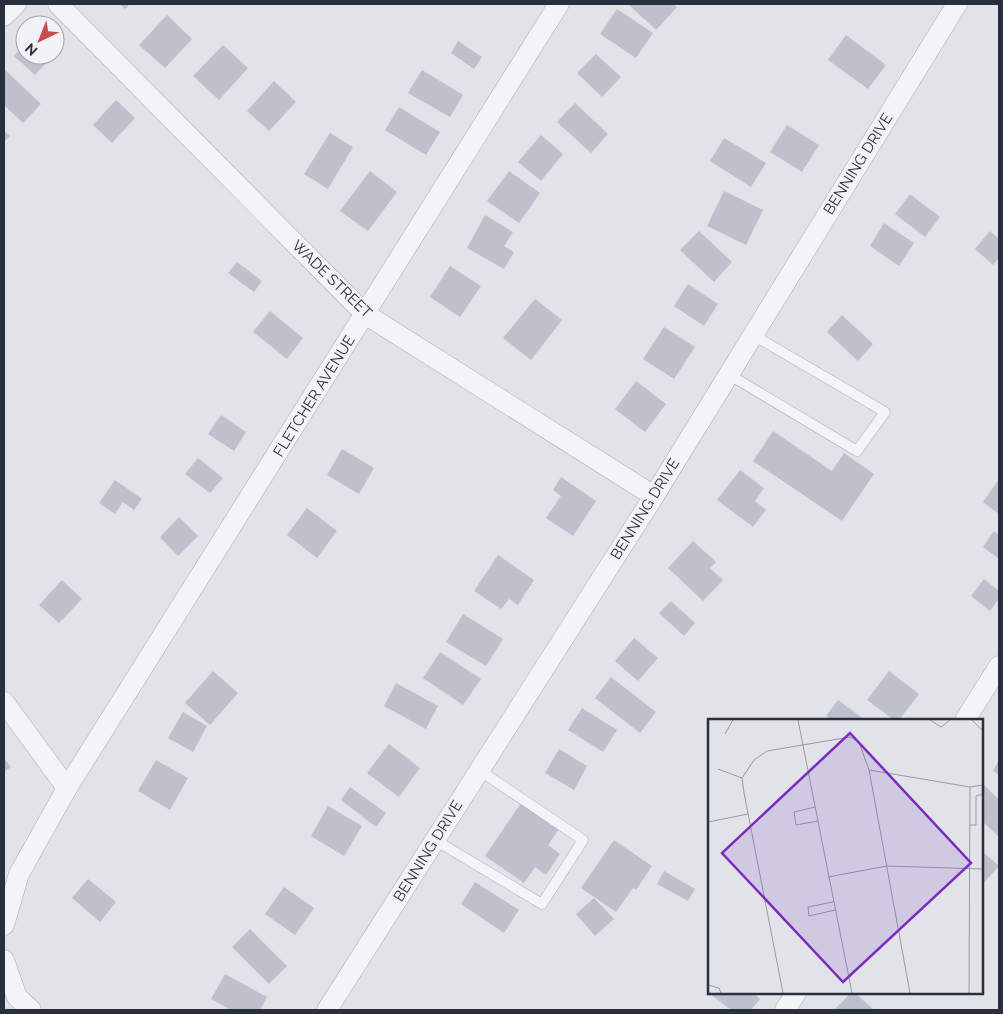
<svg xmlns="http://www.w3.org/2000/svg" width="1003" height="1014" font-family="Raleway,sans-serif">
<rect width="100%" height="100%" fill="#e1e3e9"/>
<g fill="#bec1cb">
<polygon points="119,4 130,4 125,9"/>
<polygon points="628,4 673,4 677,7 656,30"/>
<polygon points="617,9 653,33 636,58 600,34"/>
<polygon points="167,15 192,39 165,68 139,45"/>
<polygon points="846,35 886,65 868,89 828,60"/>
<polygon points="458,41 482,57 474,69 451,53"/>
<polygon points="25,44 25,55 54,55 35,75 14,56"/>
<polygon points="223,45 248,68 219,100 193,76"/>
<polygon points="596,54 621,77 602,97 577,73"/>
<polygon points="4,69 41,104 23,123 4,105"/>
<polygon points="422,70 463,95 450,117 408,93"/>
<polygon points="274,81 296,102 269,131 247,111"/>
<polygon points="116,100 135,118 112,143 93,125"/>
<polygon points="575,103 608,134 591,153 557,122"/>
<polygon points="399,107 440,132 426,155 385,130"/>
<polygon points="787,125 819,145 802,172 770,152"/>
<polygon points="4,131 10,136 4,142"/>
<polygon points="330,133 353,147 328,189 304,174"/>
<polygon points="541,135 563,154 541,181 518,162"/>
<polygon points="724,138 766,163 751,187 710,161"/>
<polygon points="370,171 397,192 368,231 340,211"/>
<polygon points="509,171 540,193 519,223 487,201"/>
<polygon points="724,191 763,210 746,245 707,226"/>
<polygon points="910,194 940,217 925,237 895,214"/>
<polygon points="485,215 513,232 504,246 514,252 504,269 467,248"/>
<polygon points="884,223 914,243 899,266 870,246"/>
<polygon points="699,231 732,262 714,282 680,250"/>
<polygon points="990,231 999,239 999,258 993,265 975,249"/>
<polygon points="237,262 262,281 254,292 228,273"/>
<polygon points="450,266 481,286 460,317 430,297"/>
<polygon points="688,284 718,304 704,326 674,306"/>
<polygon points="535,299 562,320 531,360 503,338"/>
<polygon points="270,311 303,338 287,359 253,332"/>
<polygon points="842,315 873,344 858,361 827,332"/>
<polygon points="664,327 695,347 674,379 643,359"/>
<polygon points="636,381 666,404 645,432 615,409"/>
<polygon points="221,415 246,432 234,451 208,434"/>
<polygon points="773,431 832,471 844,453 874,474 842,521 753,461"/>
<polygon points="342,449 374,468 359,494 327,475"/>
<polygon points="198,458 223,478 210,493 185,474"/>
<polygon points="740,470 764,488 755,501 766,510 753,527 717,500"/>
<polygon points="561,477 596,501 573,536 546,518 561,496 553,490"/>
<polygon points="999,479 999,514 983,502"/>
<polygon points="115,480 142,499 134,510 123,502 115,514 99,503"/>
<polygon points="307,508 337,531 317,558 287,535"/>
<polygon points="179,517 198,536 178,556 160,537"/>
<polygon points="994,531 999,535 999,559 983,547"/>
<polygon points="693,541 716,562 710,568 723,580 703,601 668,568"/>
<polygon points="498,555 534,580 518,605 509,599 501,609 474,591"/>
<polygon points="984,579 999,591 999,599 990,611 971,596"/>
<polygon points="62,580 82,599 59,623 39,605"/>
<polygon points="671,601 695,623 684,636 659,613"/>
<polygon points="463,614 503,639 486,666 446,642"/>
<polygon points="634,638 658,658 638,681 615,661"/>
<polygon points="440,652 481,679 463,705 423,678"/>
<polygon points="213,671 238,693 210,725 185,703"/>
<polygon points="889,671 919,694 899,720 894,720 867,700"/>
<polygon points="611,677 656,712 640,733 595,698"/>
<polygon points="396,683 438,706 426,729 384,706"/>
<polygon points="838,700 865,720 831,720 826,716"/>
<polygon points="582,708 617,730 603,752 568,730"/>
<polygon points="183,712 207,726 193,752 168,738"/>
<polygon points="389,744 420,768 399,797 367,773"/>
<polygon points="559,749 587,766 574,790 545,773"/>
<polygon points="4,758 11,767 4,772"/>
<polygon points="156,760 188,778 170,810 138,791"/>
<polygon points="999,760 999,775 993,771"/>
<polygon points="984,785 999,800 999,837 982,821 982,787"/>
<polygon points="350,787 386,813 376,827 341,800"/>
<polygon points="521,803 559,829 548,845 560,854 546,875 535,867 524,883 485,856"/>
<polygon points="328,806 362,826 344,856 311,836"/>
<polygon points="614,840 652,866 636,890 633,888 616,912 581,888"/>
<polygon points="982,851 999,866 982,885"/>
<polygon points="664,871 695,889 688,901 657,884"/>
<polygon points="88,879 116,902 100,922 72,898"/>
<polygon points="475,882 519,910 504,933 461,904"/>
<polygon points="284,887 314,908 295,935 265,914"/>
<polygon points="594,898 614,919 595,936 576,914"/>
<polygon points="250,929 287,966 269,984 232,947"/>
<polygon points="225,974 267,997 260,1010 231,1010 211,999"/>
<polygon points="709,993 753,993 760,999 751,1010 731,1010"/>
<polygon points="851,993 855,993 874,1010 837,1010 835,1009"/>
</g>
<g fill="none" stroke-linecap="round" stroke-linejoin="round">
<g stroke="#aaadb6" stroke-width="11">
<g id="lane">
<polyline points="728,374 857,451 885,412 753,335"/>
<polyline points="435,840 542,904 583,840 479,770"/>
</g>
</g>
<g stroke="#aaadb6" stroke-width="21">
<g id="street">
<polyline points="58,4 365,314 654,496"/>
<polyline points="4,16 16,4"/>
<polyline points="4,702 67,788 19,874 4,925"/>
<polyline points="965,720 999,666"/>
<polyline points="67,788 559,4"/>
<polyline points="4,960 17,997 31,1010"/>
<polyline points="327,1010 654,496 957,4"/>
<polyline points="785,1010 796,993"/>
</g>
</g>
<use href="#lane" stroke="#f3f4f7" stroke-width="10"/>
<use href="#street" stroke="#f3f4f7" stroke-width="20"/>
</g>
<g text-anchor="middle" stroke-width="4" stroke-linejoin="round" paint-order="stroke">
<g font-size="15" fill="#2a2f3f" stroke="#f0f2f6">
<text transform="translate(858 164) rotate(-58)" y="5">BENNING DRIVE</text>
<text transform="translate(332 279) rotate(44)" y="5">WADE STREET</text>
<text transform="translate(314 396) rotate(-58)" y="5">FLETCHER AVENUE</text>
<text transform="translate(645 509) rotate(-58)" y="5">BENNING DRIVE</text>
<text transform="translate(428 851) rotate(-58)" y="5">BENNING DRIVE</text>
</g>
</g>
<g transform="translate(708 719)">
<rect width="275" height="275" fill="#e1e3e9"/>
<path fill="none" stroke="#989ba5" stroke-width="1" d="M90,1L144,274M222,1L233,8L242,1M264,1L275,12M17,15L25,1M10,50L34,59M161,51L202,274M107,88L86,93L88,106L110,102M0,103L40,95M262,106H268V77L275,75M120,158L179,147L275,150M125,183L100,188L101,197L127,191M0,266L11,269L13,274M75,274L36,74L34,59L46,41L59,32L142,18L151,23L161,51L262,68L275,66M261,274L262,68"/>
<path fill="#7b2cbf" fill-opacity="0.15" stroke="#7b2cbf" stroke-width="2.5" d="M142,14L263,144L135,263L14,134Z"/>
<rect width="275" height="275" fill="none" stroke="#2a2f3f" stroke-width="2.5"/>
</g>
<rect width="1003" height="1014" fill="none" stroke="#2a2f3f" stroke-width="10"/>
<g transform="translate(40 40) rotate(223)"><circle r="24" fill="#f0f2f6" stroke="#a1a4ad"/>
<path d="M0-4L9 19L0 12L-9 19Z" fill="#c54f4e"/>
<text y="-8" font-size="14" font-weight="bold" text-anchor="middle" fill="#2a2f3f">N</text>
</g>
</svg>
